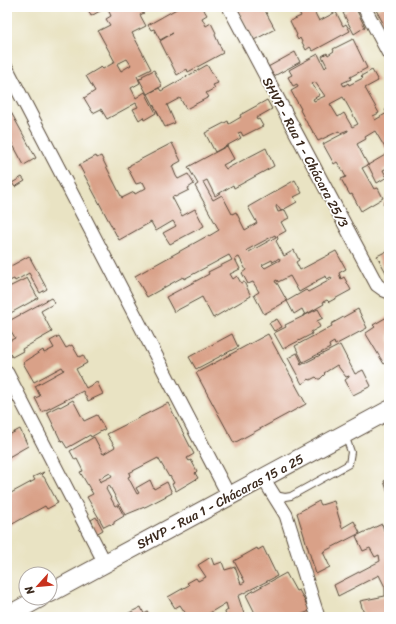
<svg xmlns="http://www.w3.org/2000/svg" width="396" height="624" font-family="Sriracha,sans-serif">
<rect width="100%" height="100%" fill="#fff"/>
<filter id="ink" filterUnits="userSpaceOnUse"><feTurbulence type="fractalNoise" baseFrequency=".025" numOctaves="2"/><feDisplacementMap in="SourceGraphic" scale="8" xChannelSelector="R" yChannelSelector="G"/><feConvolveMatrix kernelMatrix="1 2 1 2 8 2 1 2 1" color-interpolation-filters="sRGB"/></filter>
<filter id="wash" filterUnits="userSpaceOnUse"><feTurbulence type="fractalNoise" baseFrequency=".012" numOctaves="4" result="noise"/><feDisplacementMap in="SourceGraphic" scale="16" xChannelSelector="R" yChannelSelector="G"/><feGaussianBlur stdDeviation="0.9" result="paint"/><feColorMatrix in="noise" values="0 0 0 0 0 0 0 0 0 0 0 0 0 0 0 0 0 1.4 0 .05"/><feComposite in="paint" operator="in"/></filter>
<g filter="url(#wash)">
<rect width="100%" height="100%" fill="#e9e3c3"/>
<g id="blocks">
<g fill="#d9a188" fill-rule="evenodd">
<path d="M87,7H140L144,13L140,15L146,26L132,33L151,69L137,76L140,83L131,88L136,98L145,92L156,113L144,120L143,117L139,120L133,109L138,107L136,103L107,119L101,109L93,113L84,98L95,91L86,76L101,67L103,69L115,62L98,31L110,25L106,19L111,16L107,7L91,16ZM127,59L131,65L121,71L117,64Z"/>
<polygon points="180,7 202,7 207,15 202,18 206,26 211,23 216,33 215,35 223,53 188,72 187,69 177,75 160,41 173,33 160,40 154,29 151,30 148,25"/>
<polygon points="236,7 263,7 275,29 254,40"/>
<polygon points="296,7 317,7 313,9 319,21 336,12 343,26 346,24 350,31 313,51 310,47 306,50 300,38 298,40 296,36 297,35 290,21 301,16"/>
<polygon points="355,7 365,27 354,34 343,13"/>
<polygon points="382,7 389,7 389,31 388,32 376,10"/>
<path d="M353,39L367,68L350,77L351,79L342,83L344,86L348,83L349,85L363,78L361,76L372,70L378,81L365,88L379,113L373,116L375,120L387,113L385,110L389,108V149L387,151L375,131L365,137L366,139L357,144L368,165L362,168L374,189L378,188L383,198L361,211L352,194L350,195L341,179L346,177L341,168L337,162L334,164L323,144L348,131V130L340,133L339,131L318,141L309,125H308L300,110L301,109L291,91L298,87L297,84L293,86L288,77L292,75L289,70L318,54L325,68L327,66L322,56L327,53L328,55L334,51L333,49ZM315,82L325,96L314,101L313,99L320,95L312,84ZM343,97L358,124L352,127L344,113L338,117L330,104Z"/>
<polygon points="295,52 300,62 274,76 268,67"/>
<polygon points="207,65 218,83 213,85 215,88 206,93 209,97 186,109 180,98 167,105 175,123 165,127 148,94 159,88 161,91"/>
<polygon points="154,70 162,86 147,94 139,79 143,78 142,76"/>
<polygon points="267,100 272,109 256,118 257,120 259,119 263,126 243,136 241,132 238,133 241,138 215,152 205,133 228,121 229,124 241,117 240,115"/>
<polygon points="7,105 36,158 24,165 12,143 10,144 7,137"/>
<polygon points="172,143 181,161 172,166 176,176 178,179 188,174 194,184 188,188 189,190 175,197 174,196 172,197 182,216 195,209 204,226 170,244 163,233 176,226 173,221 156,231 151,222 119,240 79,165 96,156 97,158 101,156 122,198 134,192 135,194 146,188 143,182 136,184 127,167 130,166 130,165"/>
<path d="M227,146L234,159L223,165L226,169L266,148L274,166L234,188L233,185L215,196L207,180L203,182L213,200L222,195L232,214L236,212L245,230L257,223L248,207L295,180L302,193L294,197L297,202L281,211L277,205L276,207L278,212L285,210L289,218L281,222L286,231L277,236L278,239L276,241L284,256L294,250L299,260L296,262L300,270L336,251L346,269L339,273L341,279L344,277L351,290L329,302L327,300L323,302L324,304L305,315L302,309L294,314L287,301L306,290L308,292L332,279L331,277L327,279L326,276L316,281L317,282L299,292L290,276L278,282L277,280L275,281L276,283H277L287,301L264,314L254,295L259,292L253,282L248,284L242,273L246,270L239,257L235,259L240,269L230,274L233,279L237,276L241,283L244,282L251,296L213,318L202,297L174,312L166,297L209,274L208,272L232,260L229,255L184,279L183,277L147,297L135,276L209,235V236L219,230L195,186L198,184L188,167ZM275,235L276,237L249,252L247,250ZM279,258L280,260L265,268L262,265L272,260L273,262Z"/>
<polygon points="387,154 389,158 389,167 383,170 386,176 389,174 389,181 387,177 377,183 368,165"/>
<polygon points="22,177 25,181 15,187 12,183"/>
<polygon points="389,200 389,213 383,203"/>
<polygon points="389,250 389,278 377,256"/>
<polygon points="29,256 47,289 40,293 29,273 15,281 14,279 7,282 7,263 9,267"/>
<polygon points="27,278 38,298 7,315 7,288"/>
<polygon points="51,298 55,303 41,311 52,332 22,349 23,351 12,357 7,349 7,342 15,338 11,331 7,333 9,331 7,327 7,322"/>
<polygon points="318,309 323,318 317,321 320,327 311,332 312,334 283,349 274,333 286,327 285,325"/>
<polygon points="358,309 367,328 335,345 334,342 329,345 330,348 303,362 295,346 332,326 331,324"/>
<polygon points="387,317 389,321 389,361 384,364 366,334 366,333 375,327 373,325"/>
<polygon points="277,319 282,327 274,331 269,323"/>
<polygon points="232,334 238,347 196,369 189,357"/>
<polygon points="268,334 306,404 234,443 196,373"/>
<polygon points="59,336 66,348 72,345 79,357 83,355 87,363 76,369 86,388 97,382 103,394 88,401 83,391 42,412 35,398 40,396 35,386 64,370 62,367 34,382 23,363 43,350 44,353 54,348 50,341"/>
<polygon points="340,345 355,374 363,370 371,386 353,395 345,380 349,377 349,376 346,377 337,365 324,373 325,374 320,379 318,379 316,377 310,380 309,379 302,384 288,358 297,353 302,363 300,364 301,365"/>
<polygon points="73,400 84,421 97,415 105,429 91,437 90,435 67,448 62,440 61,441 47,412 59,406 60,407"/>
<path d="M168,403L194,454L187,458L189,461L191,460L197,471L195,473L198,478L176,491L172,484L174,483L170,476L169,477L158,458L129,473L130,476L128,477L137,494L139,493L136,488L150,480L154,489L167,482L172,493L147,506L125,515L109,485L106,489L115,506L118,505L124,516L114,522V524L111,525L110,524L104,527L87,497L93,494L80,472L83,471L77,459L75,460L70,451L94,437L103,454L115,447L107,434ZM110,473L112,476L100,482L99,479Z"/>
<polygon points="20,429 28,446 7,458 7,436"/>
<polygon points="44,472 41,475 44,477 58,503 47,509 45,506 7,527 7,491 9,490 11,493 35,480 33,477"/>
<polygon points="389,479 389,497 384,481"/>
<polygon points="319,501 321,505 334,501 342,528 354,521 360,533 323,552 330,567 316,574 297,513"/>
<polygon points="96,517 103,530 96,534 92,527 94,526 91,520"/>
<polygon points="382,524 389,546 389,617 350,617 364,614 360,601 385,596 385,587 379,575 338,596 334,585 380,561 379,555 375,557 370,548 363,551 356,536"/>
<polygon points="263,547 277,576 238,596 245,617 226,617 225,612 228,610 226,603 203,617 188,617 180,605 175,608 168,597 189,585 187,583 196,578 198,581 206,577 198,565 211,557 214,565 222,562 225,570 235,567 241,584 245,582 234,561 257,548 258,550"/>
<polygon points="286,573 296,591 299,590 310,611 295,617 248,617 255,613 246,595"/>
<polygon points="141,607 144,614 148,612 151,617 129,617 127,614"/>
</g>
</g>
</g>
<g filter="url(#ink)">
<use href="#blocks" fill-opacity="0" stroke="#554637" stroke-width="1"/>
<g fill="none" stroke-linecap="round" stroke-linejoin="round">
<g stroke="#554637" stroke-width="8">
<polyline id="lane" points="275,495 285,497 291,496 349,464 351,452 345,435"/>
</g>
<g stroke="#554637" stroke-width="15">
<g id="street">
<polyline points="229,7 377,285 384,290 389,292"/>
<polyline points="364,7 389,54"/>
<polyline points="7,69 229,496"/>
<polyline points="7,373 105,563"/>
<polyline points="263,478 286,515 318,617"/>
</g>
</g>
<g stroke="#554637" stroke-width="20">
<g id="secondary">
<polyline points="50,593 389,410"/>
<polyline points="7,616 40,598"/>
</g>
</g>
<use href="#lane" stroke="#fff" stroke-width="6"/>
<use href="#street" stroke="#fff" stroke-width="13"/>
<use href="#secondary" stroke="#fff" stroke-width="18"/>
</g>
</g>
<g text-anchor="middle" stroke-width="3.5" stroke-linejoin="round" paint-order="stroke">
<g font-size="13" fill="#3b2a1e" stroke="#fff">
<text transform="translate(306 152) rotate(62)" y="5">SHVP - Rua 1 - Chácara 25/3</text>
<text transform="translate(220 501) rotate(-28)" y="5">SHVP - Rua 1 - Chácaras 15 a 25</text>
</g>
</g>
<rect width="396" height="624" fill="none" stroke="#fff" stroke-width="24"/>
<g transform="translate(38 586) rotate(243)"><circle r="19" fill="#ffffff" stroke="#b1aaa5"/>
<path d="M0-3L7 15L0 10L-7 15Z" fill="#c8321e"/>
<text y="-6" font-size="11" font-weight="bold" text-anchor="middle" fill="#3b2a1e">N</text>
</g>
</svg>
